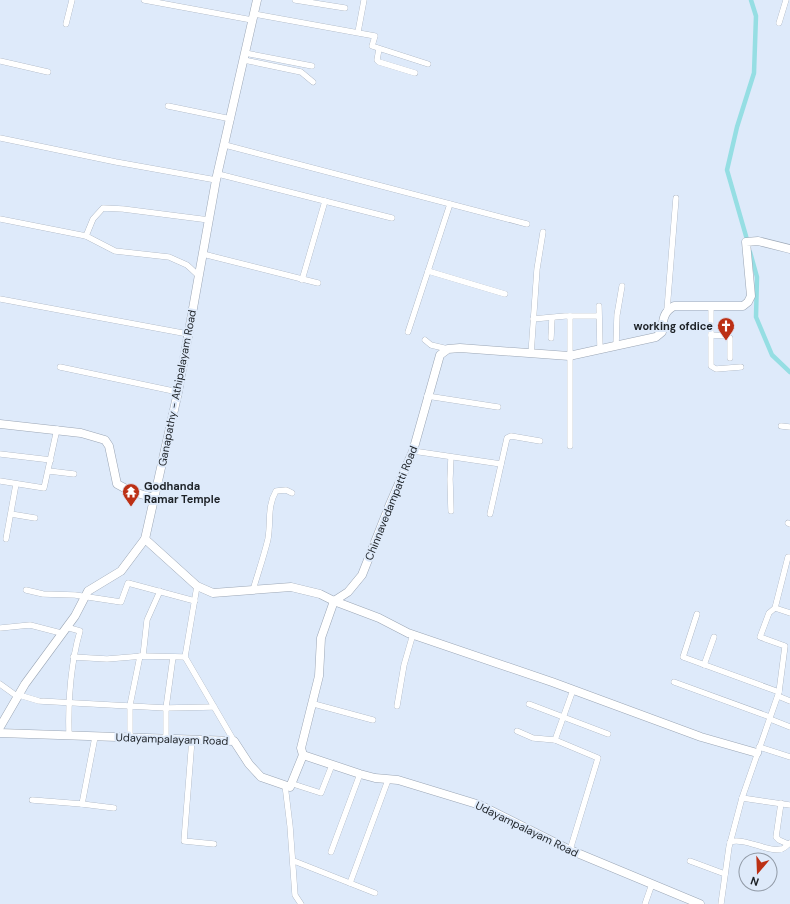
<svg xmlns="http://www.w3.org/2000/svg" width="790" height="904" font-family="'DM Sans',sans-serif">
<rect width="100%" height="100%" fill="#deeafa"/>
<g fill="none" stroke-linecap="round" stroke-linejoin="round">
<g stroke="#95dee3" stroke-width="4.5">
<polyline points="748,243 727,170 737,127 754,73 756,16 751,0"/>
<polyline points="750,252 757,277 756,317 772,355 790,372"/>
</g>
<g stroke="#9ba6b5" stroke-width="6">
<g id="street">
<polyline points="144,0 252,20"/>
<polyline points="295,0 345,8"/>
<polyline points="254,14 375,36 372,46 428,64"/>
<polyline points="779,23 786,0"/>
<polyline points="66,24 72,0"/>
<polyline points="358,32 364,0"/>
<polyline points="379,49 377,60 379,62 415,73"/>
<polyline points="245,53 312,66"/>
<polyline points="244,60 301,72 313,82"/>
<polyline points="0,61 48,72"/>
<polyline points="168,106 231,119"/>
<polyline points="0,138 116,162 216,180"/>
<polyline points="225,145 527,224"/>
<polyline points="218,174 392,218"/>
<polyline points="0,219 86,236 93,219 103,208 123,209 209,220"/>
<polyline points="86,236 115,251 169,257 187,265 199,276"/>
<polyline points="203,254 318,283"/>
<polyline points="428,271 505,294"/>
<polyline points="302,280 325,201"/>
<polyline points="0,299 188,334"/>
<polyline points="599,306 600,349"/>
<polyline points="711,306 711,366 716,369 741,367"/>
<polyline points="667,310 676,198"/>
<polyline points="533,319 565,316 598,316"/>
<polyline points="408,332 450,204"/>
<polyline points="711,335 727,336 730,338 730,358"/>
<polyline points="551,338 552,318"/>
<polyline points="425,340 431,345 448,349"/>
<polyline points="616,346 617,315 622,286"/>
<polyline points="531,354 537,269 543,232"/>
<polyline points="60,367 178,392"/>
<polyline points="427,396 498,407"/>
<polyline points="781,426 790,427"/>
<polyline points="570,446 570,316"/>
<polyline points="413,451 501,464"/>
<polyline points="0,454 51,460"/>
<polyline points="49,471 74,474"/>
<polyline points="0,481 44,488 57,429"/>
<polyline points="451,511 450,479 451,457"/>
<polyline points="11,514 35,518"/>
<polyline points="490,514 507,438 511,436 540,441"/>
<polyline points="788,523 790,524"/>
<polyline points="6,539 16,484"/>
<polyline points="197,586 185,657 234,741"/>
<polyline points="26,590 43,594 75,595 121,602 128,583 195,601"/>
<path d="M253,590C258,573 264,556 268,539C271,522 267,506 276,491L286,490L292,493"/>
<polyline points="775,608 790,613"/>
<polyline points="697,614 683,657 779,692 742,798"/>
<path d="M66,627L80,631C70,666 68,700 69,736"/>
<polyline points="0,628 30,625 61,633"/>
<polyline points="143,656 147,620 160,591"/>
<polyline points="73,657 107,659 143,656 185,657"/>
<polyline points="704,665 714,637"/>
<polyline points="674,682 770,717"/>
<polyline points="0,684 18,697"/>
<polyline points="779,692 785,646 760,637 769,613 775,608 788,557 790,557"/>
<polyline points="19,695 39,701 166,708 214,707"/>
<polyline points="778,696 790,701"/>
<polyline points="314,704 373,720"/>
<polyline points="529,704 608,734"/>
<polyline points="397,706 404,665 413,634"/>
<polyline points="770,719 790,727"/>
<polyline points="517,731 533,738 555,740 598,758 570,850"/>
<polyline points="130,737 130,705 140,656"/>
<polyline points="166,738 166,708 173,657"/>
<polyline points="192,739 184,841 214,844"/>
<polyline points="555,740 573,690"/>
<polyline points="759,747 790,757"/>
<polyline points="293,784 321,793 332,765"/>
<polyline points="285,785 290,826 295,895 301,904"/>
<polyline points="32,800 82,804 95,737"/>
<polyline points="781,803 776,837 779,840 788,844"/>
<polyline points="82,804 114,808"/>
<path d="M730,842C744,837 769,853 782,849C785,848 787,845 790,843"/>
<polyline points="331,852 360,774"/>
<polyline points="294,861 375,893"/>
<polyline points="690,861 725,874"/>
<polyline points="350,883 388,780"/>
<polyline points="645,904 652,884"/>
<polyline points="721,904 729,847 742,798 790,805"/>
</g>
</g>
<g stroke="#9ba6b5" stroke-width="9">
<g id="secondary">
<polyline points="0,424 81,433 105,440 109,446 117,484 130,491 154,498"/>
<polyline points="145,539 197,586 213,593 291,587 320,594 334,601 321,638 319,676 301,748 303,755 360,774 375,778 398,780 480,805 570,850 700,904"/>
<path d="M334,601L348,592L362,575L390,504L413,451L440,355L448,349L460,348L569,356L656,337L662,332C663,320 663,312 674,306H743L748,302L751,296L746,242L758,241L790,249"/>
<polyline points="334,601 379,618 408,633 552,682 701,737 757,753"/>
<polyline points="0,727 25,684 75,616 88,591 121,571 145,539 178,392 216,180 257,0"/>
<polyline points="0,733 234,741 249,764 261,777 290,787 303,755"/>
</g>
</g>
<use href="#street" stroke="#fff" stroke-width="5.5"/>
<use href="#secondary" stroke="#fff" stroke-width="8"/>
</g>
<defs>
<g id="church-pin" transform="scale(0.9)"><path d="M0 17L-7.5 6A9.5 9.5 0 1 1 7.5 6Z" fill="#bc3015" stroke="#deeafa"/><path d="M-1.2-6h2.4v3.5h3.3v2.4h-3.3V6h-2.4V-.1h-3.3v-2.4h3.3Z" fill="#fff"/></g>
<g id="temple-pin" transform="scale(0.9)"><path d="M0 17L-7.5 6A9.5 9.5 0 1 1 7.5 6Z" fill="#bc3015" stroke="#deeafa"/><path d="M0-6L5-2H3V0L6.5 2.5H4V6H1.5V3h-3V6H-4V2.5H-6.5L-3 0V-2H-5Z" fill="#fff"/></g>
</defs>
<g fill-rule="evenodd">
<use href="#church-pin" x="726" y="326"/>
<use href="#temple-pin" x="131" y="492"/>
</g>
<g text-anchor="middle" stroke-width="4" stroke-linejoin="round" paint-order="stroke">
<g font-size="11" font-weight="bold" fill="#1d2227" stroke="#deeafa" text-anchor="end">
<text x="713" y="330">working ofdice</text>
<text x="144" y="490" text-anchor="start">Godhanda<tspan x="144" dy="13">Ramar Temple</tspan></text>
</g>
<g font-size="11" fill="#1d2227" stroke="#deeafa">
<text transform="translate(177 388) rotate(-79)" y="4">Ganapathy - Athipalayam Road</text>
<text transform="translate(391 503) rotate(-68)" y="4">Chinnavedampatti Road</text>
<text transform="translate(172 739) rotate(2)" y="4">Udayampalayam Road</text>
<text transform="translate(527 829) rotate(26)" y="4">Udayampalayam Road</text>
</g>
</g>
<g transform="translate(758 872) rotate(199)"><circle r="19" fill="#deeafa" stroke="#919aa6"/>
<path d="M0-3L7 15L0 10L-7 15Z" fill="#bc3015"/>
<text y="-6" font-size="11" font-weight="bold" text-anchor="middle" fill="#1d2227">N</text>
</g>
</svg>
